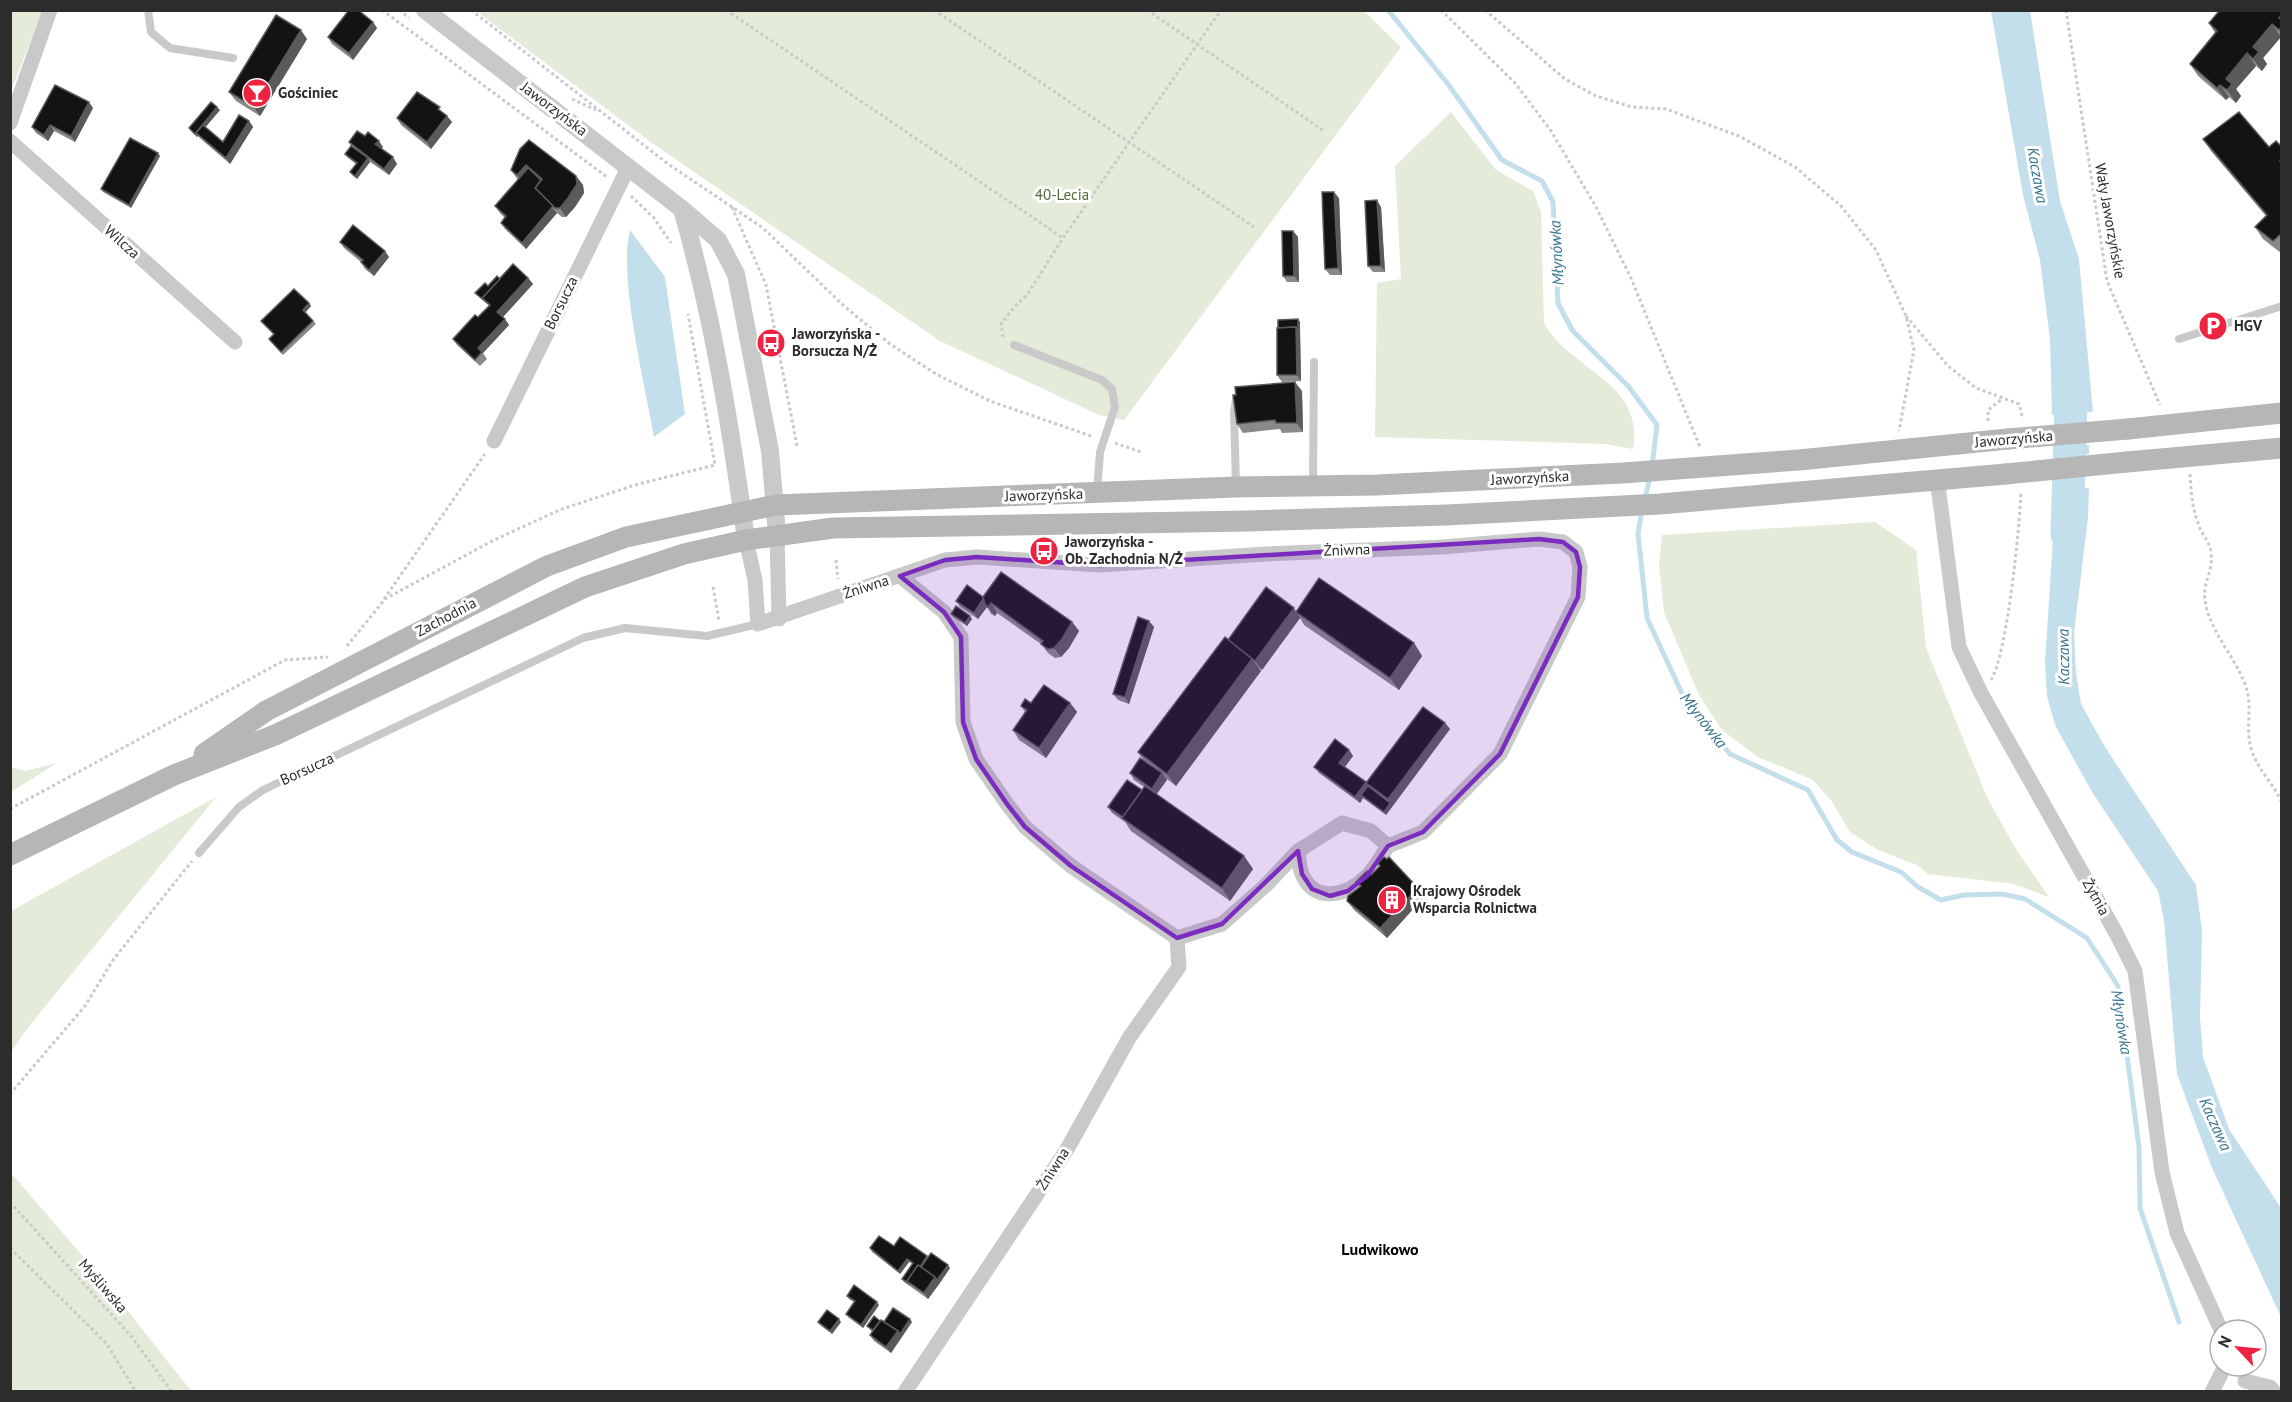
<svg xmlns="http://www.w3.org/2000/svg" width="2292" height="1402" font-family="'PT Sans',sans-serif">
<rect width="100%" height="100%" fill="#fff"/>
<g fill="#e4ebd8">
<polygon points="11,10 42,11 11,91 10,11"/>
<polygon points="1363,10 1401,47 1124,420 1099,415 940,341 652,143 476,11"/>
<path d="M1451,112L1496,170L1533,191L1541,212L1544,323C1569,370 1645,381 1633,449L1605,444L1375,437L1377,283L1401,279L1395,166Z"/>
<polygon points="1875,522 1916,550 1926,648 1987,797 2014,846 2049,897 2014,884 1928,874 1917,865 1878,850 1850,832 1831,800 1813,780 1758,757 1722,730 1699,695 1664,612 1659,565 1662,535"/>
<polygon points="57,763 11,792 11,767 25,771"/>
<polygon points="216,797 26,1030 11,1052 11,911"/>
<polygon points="11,1173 104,1281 191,1391 11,1391"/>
</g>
<g fill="#c3dfec">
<polygon points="1991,11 2030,11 2060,201 2079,259 2093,412 2052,415 2050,339 2040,260 2023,195"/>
<path d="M630,230L665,277L685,414L654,437C645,385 618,277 630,230Z"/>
<polygon points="2089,445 2089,454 2058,457 2058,447"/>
<polygon points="2089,488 2088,518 2074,633 2076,673 2081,704 2105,747 2196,885 2202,931 2200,1017 2203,1057 2229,1129 2281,1208 2281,1317 2212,1168 2177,1074 2164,920 2158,891 2092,792 2055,725 2047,696 2045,663 2056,491"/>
</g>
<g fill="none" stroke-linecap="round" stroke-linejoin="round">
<g stroke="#c3dfec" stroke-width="5">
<polyline points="1388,10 1448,84 1502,160 1542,181 1553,202 1558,303 1572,330 1629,387 1657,425 1652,467"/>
<polyline points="1645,499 1650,476"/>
<polyline points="1642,511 1638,533 1647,618 1686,702 1730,754 1808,790 1837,840 1852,852 1901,872 1918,887 1941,900 1964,895 2002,894 2025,899 2087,938 2118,986 2139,1147 2140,1208 2179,1322"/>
</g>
<polyline stroke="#c3dfec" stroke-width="33" points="2067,534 2072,370"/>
<g stroke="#c9c9c9" stroke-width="3" stroke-dasharray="3 3" stroke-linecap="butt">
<polyline points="382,10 607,177"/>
<polyline points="399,10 409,18"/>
<polyline points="471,10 668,164 763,228 844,306 890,344 936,374 990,401 1094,437"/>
<polyline points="726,10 1063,238"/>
<polyline points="934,10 1254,227"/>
<polyline points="1147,10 1324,131"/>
<polyline points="1441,10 1516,84 1551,131 1595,205 1631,278 1700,447"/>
<polyline points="1485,10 1565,79 1596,96 1632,107 1666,109 1739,136 1795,167 1841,206 1876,250 1906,316 1914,350 1899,431"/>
<polyline points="2066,10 2107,281 2160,405"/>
<polyline points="572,99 596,110"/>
<polyline points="631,196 654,218 671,243"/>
<polyline points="732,207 766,285 797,446"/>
<polyline points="1906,316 1948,366 1976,388 2019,404 2023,419"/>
<polyline points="1003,337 1001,324 1016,305 1027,295 1063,238 1221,10"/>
<polyline points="1988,421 1988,410 2003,398"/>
<polyline points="1115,443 1141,452"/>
<path d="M2190,474C2191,491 2192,507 2198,523C2201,534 2209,540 2211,552C2214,576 2199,582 2207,610C2215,637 2235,658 2245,684C2254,707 2244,730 2252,751C2258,770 2274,784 2282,803"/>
<polyline points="836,560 838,579"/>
<polyline points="713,587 719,621"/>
<polyline points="384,599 485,454"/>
<polyline points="347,646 385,599 492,541 562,509 635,485 715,465 688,314"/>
<path d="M1991,680C2007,655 2020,525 2021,491"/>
<polyline points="10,809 285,660 328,657"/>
<polyline points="10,1094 85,1006 113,960 192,861"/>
<polyline points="10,1202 131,1336 172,1392"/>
<polyline points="10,1248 107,1344 136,1392"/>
</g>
<g stroke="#c9c9c9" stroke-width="8">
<polyline points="148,10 151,32 170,48 233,58"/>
<polyline points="2179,339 2282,306"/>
<polyline points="1014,345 1102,380 1112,389 1115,407 1100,452 1097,492"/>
<polyline points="1313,484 1314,362"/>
<polyline points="1236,485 1234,412 1236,399"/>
<polyline points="199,853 239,807 263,790 583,638 625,628 707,636 758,624"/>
</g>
<g stroke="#c9c9c9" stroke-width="15">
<polyline points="10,123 50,10"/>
<polyline points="10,141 235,342"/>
<polyline points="494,441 629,166"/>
<polyline points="1937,478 1959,647 1981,693 2116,933 2135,971 2162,1172 2177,1233 2221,1330"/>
<polyline points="777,534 779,619"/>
<path d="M746,540L755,580L758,624L945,560L977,557L1099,565L1266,554L1442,547L1539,539L1563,542L1576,552L1580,567L1578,597L1500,754L1423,832L1388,846L1371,831L1342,823L1298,851C1299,858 1299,867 1302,874C1315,905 1348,895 1367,876C1375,868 1382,855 1388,846"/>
<polyline points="900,576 944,612 961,637 963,722 976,759 1007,804 1025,827 1071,866 1177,938"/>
<polyline points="1177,938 1222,924 1266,885 1298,851"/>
<polyline points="2245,1381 2270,1387 2274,1392"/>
<polyline points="905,1392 1066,1151 1129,1038 1179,967 1177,938"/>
<polyline points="2212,1392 2225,1366"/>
</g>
<g stroke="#c9c9c9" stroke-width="18">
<polyline points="425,10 682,209 718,240 736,274 770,451 777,534"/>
<path d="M682,209C713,317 731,429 746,540"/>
</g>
<g stroke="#b6b6b6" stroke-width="21">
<polyline points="2128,429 2282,413"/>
<polyline points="2127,462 2282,448"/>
<polyline points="204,754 266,711 547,566 626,537 776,505 1236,487 1377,485 1623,473 1799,460 2008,439"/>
<polyline points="10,855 174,775 275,735 585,587 684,554 746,540 833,528 1248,521 1446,515 1660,504 2006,474"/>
</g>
<g stroke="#b6b6b6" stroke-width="21">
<polyline points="2008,439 2128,429"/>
<polyline points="2006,474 2127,462"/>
</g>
</g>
<g fill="#898989">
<polygon points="2282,10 2282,37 2281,37 2263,58 2267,64 2262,71 2256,66 2236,89 2241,96 2236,103 2229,97 2226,100 2198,76 2190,64 2215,33 2209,23"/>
<polygon points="377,28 353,60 332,44 328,37"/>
<polygon points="307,39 260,116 236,101 229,92"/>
<polygon points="93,108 75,142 54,131 48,141 36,133 32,127"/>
<polygon points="220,110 205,127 223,142 249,121 253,127 230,164 201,139 198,136 197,137 191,131 189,128"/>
<polygon points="444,113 452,122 431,149 401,125 397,118"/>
<polygon points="365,136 383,147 381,149 397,164 389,175 370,162 357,179 352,175 350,172 356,164 347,157 345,154 351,146 349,142"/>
<polygon points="2203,139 2269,147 2282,147 2281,253 2263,239 2255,227 2266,216 2211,151"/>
<polygon points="520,149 576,176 583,185 584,193 575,207 566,217 562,217 557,213 526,249 505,229 501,223 505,218 500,213 495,206 518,180 511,170"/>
<polygon points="160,156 131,208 103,192 101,189"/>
<polygon points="1339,198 1342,275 1330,275 1325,269"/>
<polygon points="1381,207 1385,272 1373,272 1368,266"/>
<polygon points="1293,231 1298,237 1299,282 1287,282 1283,276"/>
<polygon points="340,242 389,257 374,276 365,269 361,262 344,248"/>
<polygon points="528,278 533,284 503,317 509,325 483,353 487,359 480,366 457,345 453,339 478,317 489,306 475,293 500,279"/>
<polygon points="309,303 311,306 305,312 316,324 283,355 269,339 274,334 261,321"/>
<polygon points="1298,319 1300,322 1301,381 1282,382 1277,375 1278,328"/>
<polygon points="1302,391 1303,432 1282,433 1280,429 1243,433 1237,424"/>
<polygon points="983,597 1072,622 1079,631 1069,648 1061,657 1055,658 1048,653 1041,644 997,613 995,616 991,614 987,607 978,619 960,607 956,601"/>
<polygon points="1296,612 1414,643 1422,656 1399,690 1304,625 1300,618 1262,670 1259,668 1261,671 1176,786 1167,779 1156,795 1244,856 1253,869 1230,901 1131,831 1125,822 1112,813 1108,807 1142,790 1144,787 1134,780 1130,773 1144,761 1138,752 1228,640"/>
<polygon points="951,614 970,616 972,619 967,626 953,617"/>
<polygon points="1149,621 1154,627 1129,704 1118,700 1113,694"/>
<polygon points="1031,703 1070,703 1077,712 1046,758 1019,740 1013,730 1025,712 1021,706"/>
<polygon points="1445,723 1450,729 1386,815 1363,798 1360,803 1319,773 1314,767 1349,750 1353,756 1345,767 1366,783"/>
<polygon points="1378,863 1418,888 1424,897 1387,938 1354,910 1347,901 1360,887 1356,882 1371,875 1380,866"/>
<polygon points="894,1246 927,1256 928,1258 950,1268 928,1299 904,1282 902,1279 913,1264 909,1262 900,1274 872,1252 870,1248"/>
<polygon points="847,1296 879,1305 863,1328 848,1317 846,1314 854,1302 849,1299"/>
<polygon points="880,1321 912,1322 891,1353 874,1341 870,1335 872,1332 867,1326"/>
<polygon points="818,1322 841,1322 832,1334 820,1325"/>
</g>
<g fill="#5a5a5a">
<polygon points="373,22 377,28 353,60 349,53"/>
<polygon points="2272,24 2281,37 2263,58 2267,64 2262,71 2253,59 2253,47"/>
<polygon points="301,30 307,39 260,116 254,107"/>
<polygon points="2247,53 2256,66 2236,89 2241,96 2236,103 2227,90 2226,79"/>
<polygon points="2220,85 2229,97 2226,100 2217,88"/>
<polygon points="89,102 93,108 75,142 71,136"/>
<polygon points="217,107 220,110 199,135 196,133 198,136 197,137 195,134"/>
<polygon points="447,116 452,122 431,149 427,142"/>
<polygon points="249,121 253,127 230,164 226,158"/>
<polygon points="50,125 54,131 48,141 44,135"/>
<polygon points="379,141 383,147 380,151 375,144"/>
<polygon points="158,153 160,156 131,208 129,205"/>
<polygon points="393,157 397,164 389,175 384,169"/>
<polygon points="368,158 370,162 357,179 355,176"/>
<polygon points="526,165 532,175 524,185 517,175"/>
<polygon points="576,176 583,185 584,193 575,207 566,217 560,208"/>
<polygon points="1334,192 1339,198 1342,275 1338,268"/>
<polygon points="1377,200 1381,207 1385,272 1381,266"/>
<polygon points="552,208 557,213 526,249 522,243"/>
<polygon points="1293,231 1298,237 1299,282 1294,276"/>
<polygon points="385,251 389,257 374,276 369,270"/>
<polygon points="528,278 533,284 502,318 497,312"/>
<polygon points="309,303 311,306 305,313 303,310"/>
<polygon points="505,319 509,325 483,353 478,348"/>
<polygon points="1298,319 1300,322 1300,333 1298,330"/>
<polygon points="1296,327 1300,333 1301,381 1297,375"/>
<polygon points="1295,382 1302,391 1303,432 1297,423"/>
<polygon points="985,597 985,604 987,607 978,619 974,613"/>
<polygon points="991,603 997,613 995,616 988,607"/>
<polygon points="1294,608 1300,618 1262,670 1255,661"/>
<polygon points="970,616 972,619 967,626 965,623"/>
<polygon points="1149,621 1154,627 1129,704 1125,697"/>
<polygon points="1072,622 1079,631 1069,648 1061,657 1054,648"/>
<polygon points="1414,643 1422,656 1399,690 1390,678"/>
<polygon points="1252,659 1261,671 1176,786 1167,774"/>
<polygon points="1070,703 1077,712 1046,758 1039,748"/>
<polygon points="1445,723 1450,729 1386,815 1384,812 1390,803 1388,799"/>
<polygon points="1349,750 1353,756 1343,769 1339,763"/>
<polygon points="1162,773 1167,780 1156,795 1152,789"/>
<polygon points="1366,782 1370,789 1361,795 1363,798 1360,803 1355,797"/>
<polygon points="1244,856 1253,869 1230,901 1222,888"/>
<polygon points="1418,888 1424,897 1387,938 1380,928"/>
<polygon points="907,1259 909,1262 900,1274 898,1271"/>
<polygon points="948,1265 950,1268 940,1283 937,1280"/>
<polygon points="935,1277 940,1283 928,1299 924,1293"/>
<polygon points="877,1302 879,1305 863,1328 861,1325"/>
<polygon points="839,1319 841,1322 832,1334 830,1331"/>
<polygon points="910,1319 912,1322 891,1353 886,1347 898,1331"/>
</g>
<g fill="#131313" stroke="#5a5a5a" stroke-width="1.5">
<polygon points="349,10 358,10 373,22 349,53 328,37"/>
<polygon points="2220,10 2282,10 2282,15 2279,18 2282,20 2282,26 2279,30 2272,24 2253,47 2259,52 2253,59 2247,53 2226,79 2232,84 2227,90 2220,85 2217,88 2190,64 2217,31 2209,23"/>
<polygon points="276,15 301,30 254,107 229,92"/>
<polygon points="55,85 89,102 71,136 50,125 44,135 32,127"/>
<polygon points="417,92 440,107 438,109 447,116 427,142 397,118"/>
<polygon points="211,102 217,107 195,134 189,128"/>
<polygon points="2239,112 2269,147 2276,141 2282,147 2282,160 2280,161 2282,163 2282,233 2273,241 2255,227 2267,215 2203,139"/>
<polygon points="239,115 249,121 226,158 196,133 203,125 223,142"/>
<polygon points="357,131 365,136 368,132 379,141 375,144 393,157 384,169 349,142"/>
<polygon points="130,138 158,153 129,205 101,189"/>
<polygon points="529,140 576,176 577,184 568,198 560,208 555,208 535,188 542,179 526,165 517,175 511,170 520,149"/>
<polygon points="351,146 368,158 355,176 350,172 357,163 345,154"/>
<polygon points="528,168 541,180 535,188 553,206 522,243 501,223 506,216 495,206"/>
<polygon points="1322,192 1334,192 1338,268 1325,269"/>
<polygon points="1377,200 1381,266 1368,266 1365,201"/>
<polygon points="353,225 385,251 369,270 361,262 363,260 340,242"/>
<polygon points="1282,231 1293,231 1294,276 1283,276"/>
<polygon points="513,264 528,278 497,312 505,319 478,348 482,352 475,360 453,339 475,315 478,317 490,305 482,298"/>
<polygon points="497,276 500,279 482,298 485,301 475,293 485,283 488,286"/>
<polygon points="294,289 309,303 303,310 313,321 281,352 269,339 274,334 261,321"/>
<polygon points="1298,319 1298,330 1296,327 1278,328 1278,320"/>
<polygon points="1296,327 1297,375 1277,375 1277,328"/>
<polygon points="1295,382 1297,423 1276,423 1275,420 1237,424 1233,395 1236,395 1235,387"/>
<polygon points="1001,572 1072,622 1062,639 1054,648 1048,649 1041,644 1043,641 991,603 988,607 985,604 983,597"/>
<polygon points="1319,578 1414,643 1390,678 1296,612"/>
<polygon points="967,585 983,597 983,599 974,613 956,601"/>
<polygon points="1266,587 1294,608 1255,661 1228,640"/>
<polygon points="956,606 970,616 965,623 951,614"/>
<polygon points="1138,617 1149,621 1125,697 1113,694"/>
<polygon points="1225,637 1252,659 1167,774 1138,752"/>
<polygon points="1044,685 1070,703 1039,748 1013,730 1027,710 1021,706 1025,699 1031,703"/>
<polygon points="1423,707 1445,723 1388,799 1366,783"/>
<polygon points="1335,739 1349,750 1339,763 1366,782 1355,797 1314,767"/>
<polygon points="1140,758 1162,773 1152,789 1130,773"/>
<polygon points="1127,780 1142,790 1123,817 1108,807"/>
<polygon points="1145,786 1244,856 1222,888 1122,818"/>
<polygon points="1368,786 1390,803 1384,812 1361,795"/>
<polygon points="1384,857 1387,859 1389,857 1418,888 1380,928 1347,901 1348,896 1361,886 1356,882 1367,871 1371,875 1380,866 1378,863"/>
<polygon points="879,1236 894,1246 900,1237 927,1256 920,1267 918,1265 907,1281 910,1284 902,1279 913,1263 907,1259 898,1271 870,1248"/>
<polygon points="931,1253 948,1265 937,1280 935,1277 921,1267"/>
<polygon points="918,1265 935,1277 924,1293 907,1281"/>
<polygon points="854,1285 877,1302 861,1325 846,1314 855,1301 847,1296"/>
<polygon points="893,1308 910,1319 900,1334 898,1331 884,1322"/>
<polygon points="827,1310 839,1319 830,1331 818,1322"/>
<polygon points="874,1316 880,1321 873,1330 867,1326"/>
<polygon points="881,1320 898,1331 886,1347 870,1335"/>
</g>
<path fill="#7b2cbf" fill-opacity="0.2" stroke="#7b2cbf" stroke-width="4.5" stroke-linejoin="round" d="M1539,539L1563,542L1576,552L1580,567L1578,597L1500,754L1423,832L1388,846L1367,876L1348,891L1330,896L1312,889L1302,874L1298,851L1222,924L1177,938L1071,866L1025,827L1007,804L976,759L963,722L961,637L944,612L900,576L945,560L977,557L1099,565Z"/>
<defs>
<g id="bar-disc" transform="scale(1.5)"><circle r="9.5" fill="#ed2441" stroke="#fff"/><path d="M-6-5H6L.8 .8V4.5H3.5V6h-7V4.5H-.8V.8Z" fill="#fff"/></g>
<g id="parking-disc" transform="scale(1.5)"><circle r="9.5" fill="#ed2441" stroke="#fff"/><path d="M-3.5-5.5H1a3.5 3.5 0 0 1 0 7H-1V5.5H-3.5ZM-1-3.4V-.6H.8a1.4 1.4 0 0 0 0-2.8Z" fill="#fff"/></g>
<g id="bus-disc" transform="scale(1.5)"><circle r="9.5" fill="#ed2441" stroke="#fff"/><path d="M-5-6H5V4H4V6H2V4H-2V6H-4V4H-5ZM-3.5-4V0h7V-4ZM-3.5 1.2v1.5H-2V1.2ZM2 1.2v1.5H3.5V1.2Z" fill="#fff"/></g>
<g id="building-disc" transform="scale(1.5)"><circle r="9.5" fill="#ed2441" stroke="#fff"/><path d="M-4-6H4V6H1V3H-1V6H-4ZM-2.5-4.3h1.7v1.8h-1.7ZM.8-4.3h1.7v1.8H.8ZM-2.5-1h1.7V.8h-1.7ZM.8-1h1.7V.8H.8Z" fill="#fff"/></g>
</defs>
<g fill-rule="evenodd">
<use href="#bar-disc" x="257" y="93"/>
<use href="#parking-disc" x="2213" y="326"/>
<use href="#bus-disc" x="771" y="343"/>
<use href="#bus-disc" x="1044" y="551"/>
<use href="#building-disc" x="1392" y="900"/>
</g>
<g text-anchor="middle" stroke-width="6" stroke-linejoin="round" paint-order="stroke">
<g font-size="15" font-weight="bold" fill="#2c2c2c" stroke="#fff" text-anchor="start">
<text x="278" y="98">Gościniec</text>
<text x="2234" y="331">HGV</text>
<text x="792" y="339">Jaworzyńska -<tspan x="792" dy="17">Borsucza N/Ż</tspan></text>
<text x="1065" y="547">Jaworzyńska -<tspan x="1065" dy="17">Ob. Zachodnia N/Ż</tspan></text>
<text x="1413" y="896">Krajowy Ośrodek<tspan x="1413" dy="17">Wsparcia Rolnictwa</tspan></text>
</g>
<g font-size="15" fill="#2c2c2c" stroke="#fff">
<text transform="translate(554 109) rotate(37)" y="5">Jaworzyńska</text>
<text transform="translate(2110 221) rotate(80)" y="5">Wały Jaworzyńskie</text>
<text transform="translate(122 242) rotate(42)" y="5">Wilcza</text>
<text transform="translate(561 303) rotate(-64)" y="5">Borsucza</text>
<text transform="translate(2014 439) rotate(-5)" y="5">Jaworzyńska</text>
<text transform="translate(1530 478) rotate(-3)" y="5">Jaworzyńska</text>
<text transform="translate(1044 495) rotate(-2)" y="5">Jaworzyńska</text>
<text transform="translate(1347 550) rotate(-2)" y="5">Żniwna</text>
<text transform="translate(866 587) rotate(-18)" y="5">Żniwna</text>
<text transform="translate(446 617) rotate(-28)" y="5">Zachodnia</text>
<text transform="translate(307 769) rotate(-25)" y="5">Borsucza</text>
<text transform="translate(2096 897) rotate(61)" y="5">Żytnia</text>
<text transform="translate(1053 1169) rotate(-57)" y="5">Żniwna</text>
<text transform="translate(103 1286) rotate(49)" y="5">Myśliwska</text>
</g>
<g font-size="15" fill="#536938" stroke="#fff">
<text x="1062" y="200">40-Lecia</text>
</g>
<g font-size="16" font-style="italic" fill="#377591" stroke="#fff">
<text transform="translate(2038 175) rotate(80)" y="6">Kaczawa</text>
<text transform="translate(1556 253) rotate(-93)" y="6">Młynówka</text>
<text transform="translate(2063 657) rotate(-91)" y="6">Kaczawa</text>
<text transform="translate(1704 720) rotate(52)" y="6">Młynówka</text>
<text transform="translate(2122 1022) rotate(81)" y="6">Młynówka</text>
<text transform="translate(2216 1124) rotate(66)" y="6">Kaczawa</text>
</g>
<g font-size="16" font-weight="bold" fill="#000" stroke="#fff">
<text x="1380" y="1255">Ludwikowo</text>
</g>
</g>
<rect width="2292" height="1402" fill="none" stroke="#2c2c2c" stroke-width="24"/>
<g transform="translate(2238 1348) rotate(296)"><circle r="28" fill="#ffffff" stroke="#ababab" stroke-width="1.5"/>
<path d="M0-4.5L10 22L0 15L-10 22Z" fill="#ed2441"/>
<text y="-9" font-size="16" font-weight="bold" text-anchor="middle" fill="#2c2c2c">N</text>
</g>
</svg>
